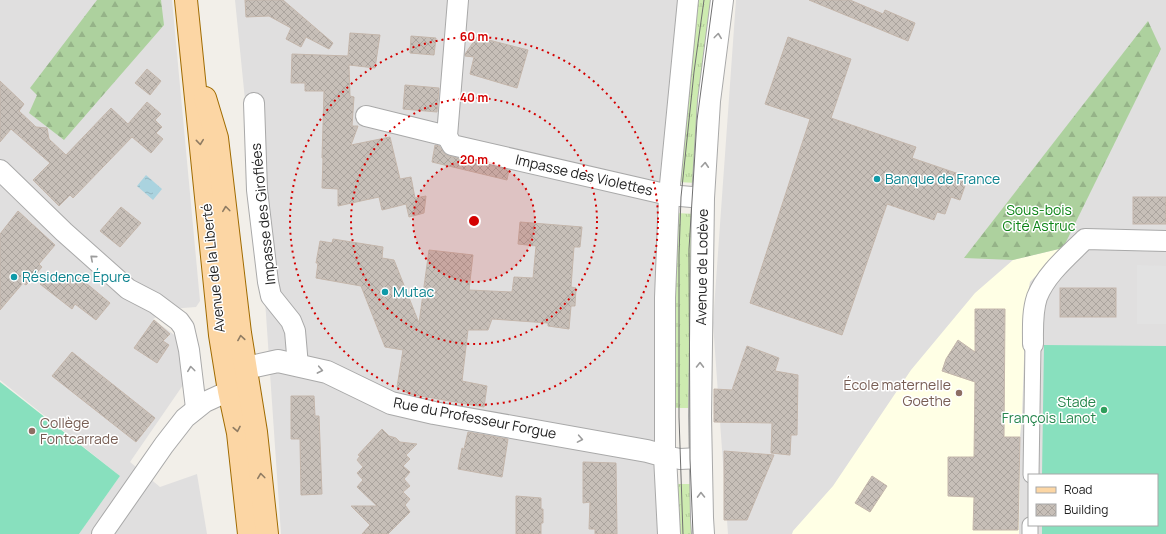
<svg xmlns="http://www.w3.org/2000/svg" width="1166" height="534" font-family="Manrope,sans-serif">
<defs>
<pattern id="grass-tufts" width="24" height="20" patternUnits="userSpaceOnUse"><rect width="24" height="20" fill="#cdebb0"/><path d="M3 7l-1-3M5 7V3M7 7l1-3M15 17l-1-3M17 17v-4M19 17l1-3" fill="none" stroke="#b0c997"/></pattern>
<pattern id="forest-firs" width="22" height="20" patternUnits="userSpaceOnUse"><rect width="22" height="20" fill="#add19e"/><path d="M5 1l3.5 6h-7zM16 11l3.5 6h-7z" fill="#95b388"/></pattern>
<pattern id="water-ripples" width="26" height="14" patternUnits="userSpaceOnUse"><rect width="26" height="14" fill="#aad3df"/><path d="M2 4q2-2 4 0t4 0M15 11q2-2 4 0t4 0" fill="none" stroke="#92b5bf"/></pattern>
<pattern id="building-cross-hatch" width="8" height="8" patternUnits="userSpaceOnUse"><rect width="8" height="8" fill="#c7bfb8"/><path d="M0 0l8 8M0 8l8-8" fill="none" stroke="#aba49e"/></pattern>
</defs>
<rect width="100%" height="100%" fill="#f2efe9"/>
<g fill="#e0dfdf" fill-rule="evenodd">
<polygon points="0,0 172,0 200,301 196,307 170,309 153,319 181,340 183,385 130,462 160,487 197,474 207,534 79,534 120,476 0,380"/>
<polygon points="235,0 685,0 655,462 658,534 281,534 265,300"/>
<path d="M736,0H1166V534H728L713,323ZM1029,475H1157V525H1029Z"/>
</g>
<polygon fill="#ffffe5" points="1063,248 1030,282 1026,304 1022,415 1020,437 1019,534 792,534 793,531 833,486 911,370 975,293 1013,260"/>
<g fill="url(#grass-tufts)">
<polygon points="696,0 716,0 697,183 677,182"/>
<polygon points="676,213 695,214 694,408 675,408 673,288"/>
<polygon points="675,484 695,484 698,534 675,534"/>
</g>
<g fill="url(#forest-firs)">
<polygon points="97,0 161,0 164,25 64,140 29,113 37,95 30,88"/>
<polygon points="1148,21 1161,49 1063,248 1013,260 964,258"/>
</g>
<g fill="#88e0be">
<polygon points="1044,345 1166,346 1166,534 1042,534 1042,525 1157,525 1157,475 1042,475"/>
<polygon points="0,382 120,476 79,534 0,534"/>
</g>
<polygon fill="#e2e2e2" points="1137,265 1166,266 1166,324 1137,324"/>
<polygon fill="url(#water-ripples)" points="146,175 162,189 153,200 137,186"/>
<g fill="url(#building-cross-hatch)" stroke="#c4b6ab">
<polygon points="245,0 283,0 333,43 329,49 306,37 301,47 286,39 291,28 269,16 246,17"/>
<polygon points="809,0 850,0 883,14 885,10 915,23 908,41"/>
<polygon points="350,33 380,35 375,68 349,65 350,96 354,97 352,126 358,126 351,145 390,137 400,179 411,177 415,198 426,196 424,213 409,217 406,204 382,210 379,197 338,206 338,189 322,188 323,158 322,158 324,91 305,91 305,83 291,83 292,54 348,56"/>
<polygon points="411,36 436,38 434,55 410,53"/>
<polygon points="477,37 528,50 517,88 470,74 474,57 465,56 465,54"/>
<polygon points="788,37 851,59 831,118 916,147 912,158 959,174 958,177 967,180 960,200 951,197 945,214 937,212 934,220 887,204 842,335 750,303 810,119 765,104"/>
<polygon points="147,69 161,81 150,95 135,83"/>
<polygon points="0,81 24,104 19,111 36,127 47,128 49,139 66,155 111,108 128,124 147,102 161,114 155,120 162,127 156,133 163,139 151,153 132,137 73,198 70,195 59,206 33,180 50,163 11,129 0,142"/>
<polygon points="405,85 439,88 437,112 403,109"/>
<polygon points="435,145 439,146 445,154 449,156 509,170 507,180 432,162"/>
<rect x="1133" y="197" width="33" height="27"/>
<polygon points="121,207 141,223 120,247 100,231"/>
<polygon points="18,211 55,245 39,264 42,267 26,285 23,283 0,310 0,234"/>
<polygon points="520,222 582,227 580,247 574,247 571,287 576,288 575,306 571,306 569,329 548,326 548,323 492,319 488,330 468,330 462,381 487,386 484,407 409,394 397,387 403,350 385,347 361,286 316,278 318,263 316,263 320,241 332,243 333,239 383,247 382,258 394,260 419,323 429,250 473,255 469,290 512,292 514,277 533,278 536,246 518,244"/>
<polygon points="80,278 110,303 96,320 75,304 72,309 40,284"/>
<rect x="1060" y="288" width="56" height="29"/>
<polygon points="975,309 1005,309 1004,437 1020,437 1018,530 973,530 974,497 948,496 948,457 974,457 975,382 942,371 946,359 958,340 975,352"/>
<polygon points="154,320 170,334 163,341 169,345 157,363 134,348"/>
<polygon points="747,346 779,358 775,371 798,375 797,435 791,435 790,455 771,453 772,423 714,422 714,389 732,390"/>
<polygon points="72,352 155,418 136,442 52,376"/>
<polygon points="291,396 314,396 315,416 319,416 322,494 301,495 300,439 291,439"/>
<polygon points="382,429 389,436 396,438 400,442 417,444 406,455 410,459 403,466 410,472 404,479 410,486 403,492 410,499 405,505 410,512 388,534 362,534 370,525 351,506 377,506 357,487 363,480 357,473 363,467 357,460 360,456 358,455"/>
<polygon points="468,432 508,439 502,477 458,469 462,448 464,449"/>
<polygon points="724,451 774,455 747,520 724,520"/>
<polygon points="583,462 616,463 617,534 595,534 595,529 589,529 590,502 583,503"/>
<polygon points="872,476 887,486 870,512 855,503"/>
<polygon points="516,496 541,498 541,509 543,509 543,523 541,523 541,534 516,534"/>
</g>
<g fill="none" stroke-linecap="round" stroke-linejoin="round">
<g stroke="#a9a9a9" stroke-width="17">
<g id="pedestrian">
<polyline points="1031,475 1033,344"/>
<polyline points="1030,534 1030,525"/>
</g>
</g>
<g stroke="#a9a9a9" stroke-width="22">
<g id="minor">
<polyline points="458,0 447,136 452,145 669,195 703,198"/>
<polyline points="688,0 669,195 665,298 665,456 680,459 700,458"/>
<polyline points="254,103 257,190 268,282 271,296 291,321 295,331 298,366"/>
<polyline points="366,116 447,136"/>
<polyline points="0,170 64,232 128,289 155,303 179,321 184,328 189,350 196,408"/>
<path d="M1033,344C1033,328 1032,312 1037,297C1046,274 1068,256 1085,239L1166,241"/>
<polyline points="102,534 164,445 185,418 205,402 229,391"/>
</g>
</g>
<g stroke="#a9a9a9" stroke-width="24">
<g id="tertiary">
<polyline points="234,384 246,370 255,366 278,361 327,372 391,403 434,413 647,451 665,456 669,534"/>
<polyline points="703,534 702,518 700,416 703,198 709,101 722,0"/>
</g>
</g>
<g stroke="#a06b00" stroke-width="24">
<g id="primary">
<polyline points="186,0 220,335 229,391 238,433 249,534"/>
<polyline points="205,98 217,138 240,333 256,432 267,534"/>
</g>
</g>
<use href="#pedestrian" stroke="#fff" stroke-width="15"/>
<use href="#minor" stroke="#fff" stroke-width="20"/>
<use href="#tertiary" stroke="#fff" stroke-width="22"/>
<use href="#primary" stroke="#fcd6a4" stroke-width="22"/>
<g stroke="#707070" stroke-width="1">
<polyline points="683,534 679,417 679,255 681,197 694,72 704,0"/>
<polyline points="693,534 690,459 689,249 697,120 713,0"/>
</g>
</g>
<defs><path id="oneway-chevron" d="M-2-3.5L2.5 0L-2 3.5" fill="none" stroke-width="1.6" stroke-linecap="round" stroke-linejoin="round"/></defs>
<g stroke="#9c9c9c">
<use href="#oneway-chevron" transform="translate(718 36) rotate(-83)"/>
<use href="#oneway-chevron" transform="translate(705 165) rotate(-86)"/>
<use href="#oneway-chevron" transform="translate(93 258) rotate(-139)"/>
<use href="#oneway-chevron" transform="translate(700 365) rotate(-89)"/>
<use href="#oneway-chevron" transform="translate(191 369) rotate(-97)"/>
<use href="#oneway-chevron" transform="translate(320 370) rotate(11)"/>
<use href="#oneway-chevron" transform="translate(580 439) rotate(10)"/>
<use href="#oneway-chevron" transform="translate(701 495) rotate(-91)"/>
</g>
<g stroke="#8f7c63">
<use href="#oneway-chevron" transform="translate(200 142) rotate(84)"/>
<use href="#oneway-chevron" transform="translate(226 209) rotate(-97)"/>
<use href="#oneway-chevron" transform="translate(241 338) rotate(-99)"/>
<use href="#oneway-chevron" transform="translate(237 429) rotate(79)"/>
<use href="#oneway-chevron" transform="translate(261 476) rotate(-97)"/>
</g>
<circle cx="474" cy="221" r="61" fill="#d40000" fill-opacity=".12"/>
<g fill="none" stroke="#d40000" stroke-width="2" stroke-dasharray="2 4">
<circle cx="474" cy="221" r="61"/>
<circle cx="474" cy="221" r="123"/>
<circle cx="474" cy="221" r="184"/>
</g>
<g fill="#0f9aa8" stroke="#fff" stroke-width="1.5">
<circle cx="877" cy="179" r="4"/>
<circle cx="14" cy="277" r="4"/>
<circle cx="385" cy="292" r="4"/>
</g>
<g fill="#8d6e63" stroke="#fff" stroke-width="1.5">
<circle cx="959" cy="393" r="4"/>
<circle cx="32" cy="431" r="4"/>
</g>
<circle fill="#2e9e5b" stroke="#fff" stroke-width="1.5" cx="1104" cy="410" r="4"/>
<g text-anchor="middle" stroke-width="3" stroke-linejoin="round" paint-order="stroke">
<g font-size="14" fill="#222" stroke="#fff">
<text transform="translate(584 175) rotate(13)" y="5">Impasse des Violettes</text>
<text transform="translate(263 214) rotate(-96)" y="5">Impasse des Giroflées</text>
<text transform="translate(702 267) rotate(-89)" y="5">Avenue de Lodève</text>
<text transform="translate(213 268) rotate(-96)" y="5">Avenue de la Liberté</text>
<text transform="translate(475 418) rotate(11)" y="5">Rue du Professeur Forgue</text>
</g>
<g font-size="14" fill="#0d838f" stroke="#fff" text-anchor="start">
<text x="885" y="184">Banque de France</text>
<text x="22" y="282">Résidence Épure</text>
<text x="393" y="297">Mutac</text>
</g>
<g font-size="14" fill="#0c8416" stroke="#fff">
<text x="1039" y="215">Sous-bois<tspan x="1039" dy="16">Cité Astruc</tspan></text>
</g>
<g font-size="14" fill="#785e54" stroke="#fff" text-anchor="end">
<text x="951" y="390">École maternelle<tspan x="951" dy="16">Goethe</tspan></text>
<text x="40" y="428" text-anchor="start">Collège<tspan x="40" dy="16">Fontcarrade</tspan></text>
</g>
<g font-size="14" fill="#27864d" stroke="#fff" text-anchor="end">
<text x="1096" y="407">Stade<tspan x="1096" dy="16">François Lanot</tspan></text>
</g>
</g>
<circle cx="474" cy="221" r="6" fill="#d40000" stroke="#fff" stroke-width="2"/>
<g font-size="12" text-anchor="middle" font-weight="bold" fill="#d40000" stroke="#fff" stroke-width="3" stroke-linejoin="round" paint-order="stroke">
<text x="474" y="41">60 m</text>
<text x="474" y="102">40 m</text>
<text x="474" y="164">20 m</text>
</g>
<rect x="1028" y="474" width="130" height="52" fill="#ffffff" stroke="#a7a7a7"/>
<rect x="1036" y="487" width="20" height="6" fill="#fcd6a4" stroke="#a7a7a7"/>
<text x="1064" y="494" font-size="12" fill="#222222">Road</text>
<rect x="1036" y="504" width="20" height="12" fill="url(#building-cross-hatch)" stroke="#a7a7a7"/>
<text x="1064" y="514" font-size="12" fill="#222222">Building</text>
</svg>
